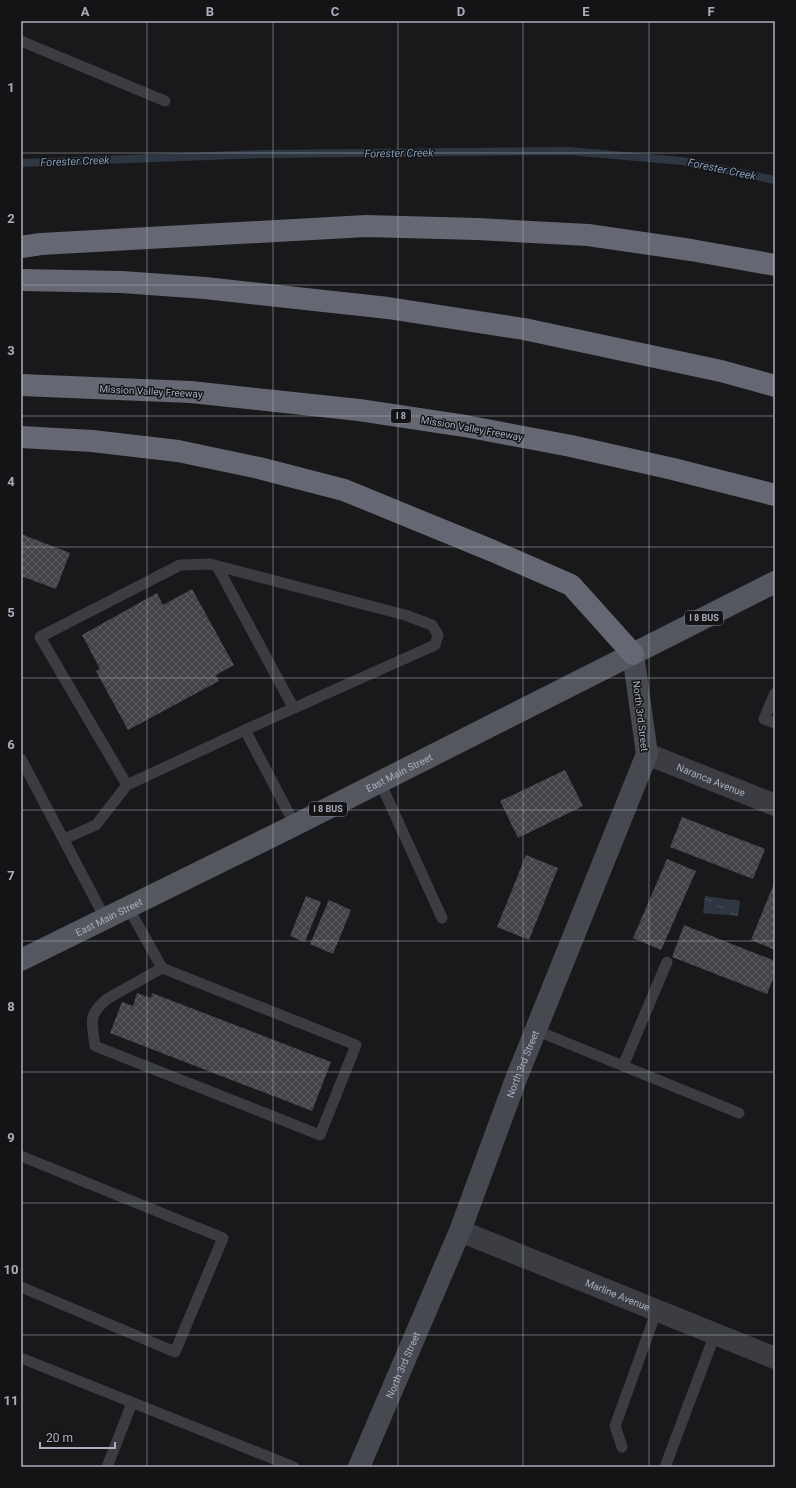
<svg xmlns="http://www.w3.org/2000/svg" width="796" height="1488" font-family="Roboto,sans-serif">
<defs>
<pattern id="water-ripples" width="26" height="14" patternUnits="userSpaceOnUse"><rect width="26" height="14" fill="#2e3741"/><path d="M2 4q2-2 4 0t4 0M15 11q2-2 4 0t4 0" fill="none" stroke="#4a515a"/></pattern>
<pattern id="building-cross-hatch" width="8" height="8" patternUnits="userSpaceOnUse"><rect width="8" height="8" fill="#434348"/><path d="M0 0l8 8M0 8l8-8" fill="none" stroke="#5b5c60"/></pattern>
</defs>
<rect width="100%" height="100%" fill="#19191b"/>
<polygon fill="url(#water-ripples)" points="705,896 740,901 738,916 703,913"/>
<g fill="none" stroke-linecap="round" stroke-linejoin="round">
<polyline stroke="#2e3741" stroke-width="8" points="21,163 263,154 569,151 682,161 775,180"/>
</g>
<g fill="url(#building-cross-hatch)">
<polygon points="21,534 70,553 56,589 21,576"/>
<polygon points="192,589 234,665 216,675 219,681 128,730 96,671 100,669 82,635 157,593 163,605"/>
<polygon points="565,770 583,806 518,838 500,801"/>
<polygon points="682,817 765,849 753,879 670,847"/>
<polygon points="526,855 558,868 529,940 497,927"/>
<polygon points="667,859 696,871 661,950 633,938"/>
<polygon points="775,881 775,950 751,940"/>
<polygon points="306,896 321,902 305,942 290,936"/>
<polygon points="329,900 351,910 333,954 310,944"/>
<polygon points="684,925 775,961 775,974 767,994 672,957"/>
<polygon points="137,993 151,998 152,993 331,1062 312,1111 110,1033 122,1002 133,1006"/>
</g>
<g fill="none" stroke-linecap="round" stroke-linejoin="round">
<g stroke="#3c3c43" stroke-width="11">
<polyline points="21,41 165,101"/>
<polyline points="217,566 293,707"/>
<polyline points="775,693 764,719 775,723"/>
<polyline points="245,730 127,785 40,637 180,565 210,564 405,615 432,625 438,635 435,645 245,730 295,825"/>
<polyline points="21,759 105,918"/>
<polyline points="380,782 442,918"/>
<polyline points="64,839 96,825 127,785"/>
<path d="M128,907L162,968L107,999C87,1016 92,1021 95,1046L320,1135L356,1045L162,968"/>
<polyline points="535,1030 739,1113"/>
<polyline points="623,1066 667,962"/>
<polyline points="21,1156 223,1238 175,1352 21,1287"/>
<polyline points="21,1358 294,1467"/>
<polyline points="622,1447 615,1426 657,1310"/>
<polyline points="107,1467 132,1403"/>
<polyline points="665,1467 715,1334"/>
</g>
<g stroke="#3c3c43" stroke-width="22">
<path id="s1" d="M647,754L775,805"/>
<path id="s2" d="M460,1231L775,1358"/>
</g>
<path stroke="#474951" stroke-width="22" id="s3" d="M359,1467L460,1231L516,1079L647,754L633,654"/>
<path stroke="#555760" stroke-width="22" id="s4" d="M21,960L295,825L775,582"/>
<g stroke="#656872" stroke-width="22">
<polyline points="21,247 41,244 366,226 477,229 588,235 691,250 775,265"/>
<polyline points="21,280 122,282 205,288 388,308 524,329 721,371 775,386"/>
<polyline points="21,385 191,392 359,410 465,426 571,446 673,469 775,495"/>
<polyline points="21,437 92,441 178,451 259,468 344,490 493,551 571,585 633,654"/>
</g>
</g>
<path fill="none" stroke="#aaaebc" stroke-width="1" stroke-opacity="0.55" d="M147,21V1467M273,21V1467M398,21V1467M523,21V1467M649,21V1467M21,153H775M21,285H775M21,416H775M21,547H775M21,678H775M21,810H775M21,941H775M21,1072H775M21,1203H775M21,1335H775"/>
<g text-anchor="middle" stroke-width="3" stroke-linejoin="round" paint-order="stroke">
<g fill="#141416" stroke="#7d808a" stroke-width="1">
<rect x="391" y="409" width="20" height="14" rx="3"/>
<rect x="685" y="611" width="38" height="14" rx="3"/>
<rect x="309" y="802" width="38" height="14" rx="3"/>
</g>
<g font-size="9" font-weight="bold" fill="#aaaebc">
<text x="401" y="419">I 8</text>
<text x="704" y="621">I 8 BUS</text>
<text x="328" y="812">I 8 BUS</text>
</g>
<g font-size="10" fill="#aaaebc" stroke="#141416">
<text transform="translate(151 391) rotate(3)" y="4">Mission Valley Freeway</text>
<text transform="translate(472 428) rotate(10)" y="4">Mission Valley Freeway</text>
<text transform="translate(641 716) rotate(83)" y="4">North 3rd Street</text>
<text dy="4" stroke="none"><textPath href="#s4" startOffset="422">East Main Street</textPath></text>
<text dy="4" stroke="none"><textPath href="#s1" startOffset="69">Naranca Avenue</textPath></text>
<text dy="4" stroke="none"><textPath href="#s4" startOffset="98">East Main Street</textPath></text>
<text dy="4" stroke="none"><textPath href="#s3" startOffset="435">North 3rd Street</textPath></text>
<text dy="4" stroke="none"><textPath href="#s2" startOffset="170">Marline Avenue</textPath></text>
<text dy="4" stroke="none"><textPath href="#s3" startOffset="111">North 3rd Street</textPath></text>
</g>
<g font-size="11" font-style="italic" fill="#809ab9" stroke="#141416">
<text transform="translate(399 153) rotate(-1)" y="4">Forester Creek</text>
<text transform="translate(75 161) rotate(-2)" y="4">Forester Creek</text>
<text transform="translate(722 169) rotate(12)" y="4">Forester Creek</text>
</g>
</g>
<rect width="796" height="1488" fill="none" stroke="#141416" stroke-width="44"/>
<path d="M40 1442v6h75v-6" fill="none" stroke="#aaaebc" stroke-width="2"/>
<text x="46" y="1442" font-size="12" fill="#aaaebc" stroke="#141416" stroke-width="3" paint-order="stroke">20 m</text>
<rect x="22" y="22" width="752" height="1444" fill="none" stroke="#aaaebc" stroke-width="1.5"/>
<g font-size="13" text-anchor="middle" font-weight="bold" fill="#aaaebc">
<text x="85" y="16">A</text>
<text x="210" y="16">B</text>
<text x="335" y="16">C</text>
<text x="461" y="16">D</text>
<text x="586" y="16">E</text>
<text x="711" y="16">F</text>
<text x="11" y="92">1</text>
<text x="11" y="223">2</text>
<text x="11" y="355">3</text>
<text x="11" y="486">4</text>
<text x="11" y="617">5</text>
<text x="11" y="749">6</text>
<text x="11" y="880">7</text>
<text x="11" y="1011">8</text>
<text x="11" y="1142">9</text>
<text x="11" y="1274">10</text>
<text x="11" y="1405">11</text>
</g>
</svg>
